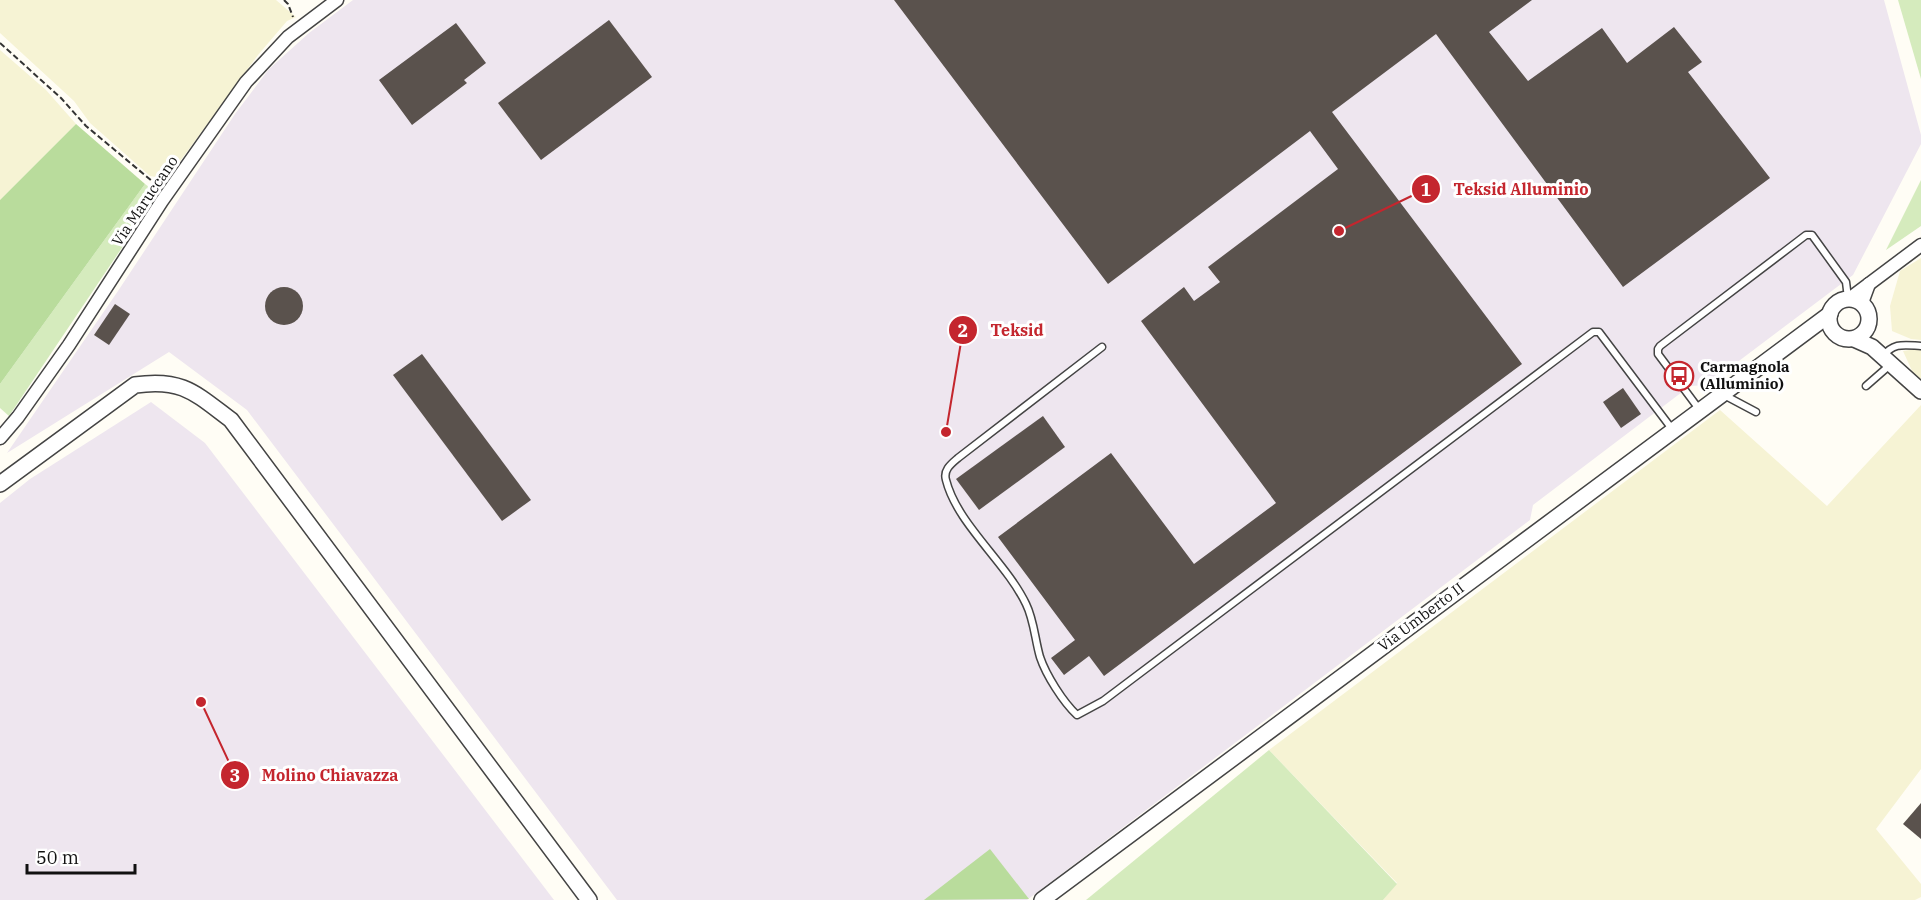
<svg xmlns="http://www.w3.org/2000/svg" width="1921" height="900" font-family="'IBM Plex Serif',serif">
<rect width="100%" height="100%" fill="#fffdf5"/>
<g fill="#eee6ef">
<polygon points="353,0 1884,0 1921,135 1921,144 1853,275 1707,385 1690,386 1533,505 1530,520 1027,900 617,900 247,410 169,352 7,453 118,291 235,114 269,69 309,33"/>
<polygon points="151,402 205,443 554,900 0,900 0,503 30,479"/>
</g>
<g fill="#f6f3d4">
<polygon points="0,0 276,0 296,17 287,21 258,55 167,179 150,176 90,123 74,101 0,33"/>
<polygon points="0,50 46,90 76,124 0,200"/>
<polygon points="1921,258 1921,340 1911,339 1892,331 1890,306 1900,271"/>
<polygon points="1916,349 1921,350 1921,379 1913,373 1903,351"/>
<polygon points="1921,405 1921,769 1876,829 1921,884 1921,897 1915,900 1383,900 1397,883 1269,750 1720,410 1827,506"/>
</g>
<g fill="#d5ebbd">
<polygon points="1898,0 1921,0 1921,79"/>
<polygon points="1921,179 1921,226 1886,250 1921,180"/>
<polygon points="145,184 158,194 9,416 0,408 0,384"/>
<polygon points="1269,750 1397,884 1383,900 1086,900"/>
</g>
<g fill="#b9dc9c">
<polygon points="76,124 145,184 0,384 0,200"/>
<polygon points="990,849 1029,899 924,900"/>
</g>
<g fill="#5a524d">
<polygon points="894,0 1532,0 1489,32 1528,81 1602,28 1627,63 1674,27 1702,62 1688,72 1770,178 1623,287 1436,34 1332,112 1522,364 1104,676 1089,656 1064,675 1051,658 1075,640 998,537 1111,453 1194,564 1276,503 1141,321 1184,287 1194,301 1220,282 1208,267 1338,169 1310,131 1108,284"/>
<polygon points="609,20 652,77 541,160 498,103"/>
<polygon points="456,23 486,63 464,80 467,83 412,125 379,80"/>
<circle cx="284" cy="306" r="19"/>
<polygon points="115,304 130,314 109,345 94,335"/>
<polygon points="422,354 531,500 502,521 393,375"/>
<polygon points="1623,388 1641,414 1621,428 1603,402"/>
<polygon points="1043,416 1065,447 979,510 956,479"/>
<polygon points="1921,803 1921,839 1903,824"/>
</g>
<g fill="none" stroke-linecap="round" stroke-linejoin="round">
<g stroke="#444" stroke-width="9">
<g id="service">
<path d="M1102,347L958,458C951,464 943,470 946,480C957,524 1006,562 1026,604C1034,620 1035,640 1040,657C1046,675 1063,702 1077,715L1103,701L1593,332H1599L1672,429"/>
<path d="M1882,357C1894,342 1904,345 1921,346"/>
<polyline points="1866,386 1890,365"/>
<polyline points="1724,395 1756,412"/>
<polyline points="1699,409 1658,354 1658,349 1660,346 1806,235 1812,235 1846,282 1848,298"/>
</g>
</g>
<g stroke="#444" stroke-width="15">
<g id="minor">
<polyline points="1849,299 1921,245"/>
<polyline points="1862,303 1869,284"/>
<polyline points="0,438 18,417 69,345 162,201 246,82 288,37 337,0"/>
</g>
</g>
<g stroke="#444" stroke-width="18">
<g id="tertiary">
<circle cx="1849" cy="319" r="20"/>
<polyline points="1854,339 1872,347 1921,391"/>
<path d="M0,484L135,385C182,378 195,393 231,420L589,900"/>
<polyline points="1042,900 1830,314"/>
</g>
</g>
<g stroke="#333" stroke-width="2" stroke-dasharray="6 3" stroke-linecap="butt">
<polyline points="284,0 288,4 293,17"/>
<polyline points="0,43 61,98 86,126 158,186"/>
</g>
<use href="#service" stroke="#fff" stroke-width="6"/>
<use href="#minor" stroke="#fff" stroke-width="12"/>
<use href="#tertiary" stroke="#fff" stroke-width="15"/>
</g>
<defs>
<g id="bus-ring" transform="scale(1.5)"><circle r="9.5" fill="#fff" stroke="#c4262e" stroke-width="1.5"/><path d="M-5-6H5V4H4V6H2V4H-2V6H-4V4H-5ZM-3.5-4V0h7V-4ZM-3.5 1.2v1.5H-2V1.2ZM2 1.2v1.5H3.5V1.2Z" fill="#c4262e"/></g>
</defs>
<g fill-rule="evenodd">
<use href="#bus-ring" x="1679" y="376"/>
</g>
<g text-anchor="middle" stroke-width="6" stroke-linejoin="round" paint-order="stroke">
<g font-size="15" fill="#111" stroke="#fff">
<text transform="translate(145 201) rotate(-56)" y="5">Via Maruccano</text>
<text transform="translate(1421 617) rotate(-37)" y="5">Via Umberto II</text>
</g>
<g font-size="15" font-weight="bold" fill="#111" stroke="#fff" text-anchor="start">
<text x="1700" y="372">Carmagnola<tspan x="1700" dy="17">(Alluminio)</tspan></text>
</g>
</g>
<path fill="none" stroke="#c4262e" stroke-width="2" d="M1339 231L1426 189M946 432L963 330M201 702L235 775"/>
<g fill="#c4262e" stroke="#fff" stroke-width="2">
<circle cx="1339" cy="231" r="6"/>
<circle cx="946" cy="432" r="6"/>
<circle cx="201" cy="702" r="6"/>
<circle cx="1426" cy="189" r="15"/>
<circle cx="963" cy="330" r="15"/>
<circle cx="235" cy="775" r="15"/>
</g>
<g font-size="18" text-anchor="middle" font-weight="bold" fill="#fff">
<text x="1426" y="196">1</text>
<text x="963" y="337">2</text>
<text x="235" y="782">3</text>
</g>
<g font-size="16" text-anchor="middle" font-weight="bold" fill="#c4262e" stroke="#fff" stroke-width="6" stroke-linejoin="round" paint-order="stroke">
<text x="1521" y="195">Teksid Alluminio</text>
<text x="1017" y="336">Teksid</text>
<text x="330" y="781">Molino Chiavazza</text>
</g>
<path d="M27 864v9h108v-9" fill="none" stroke="#111111" stroke-width="3"/>
<text x="36" y="864" font-size="18" fill="#111111" stroke="#ffffff" stroke-width="4.5" paint-order="stroke">50 m</text>
</svg>
